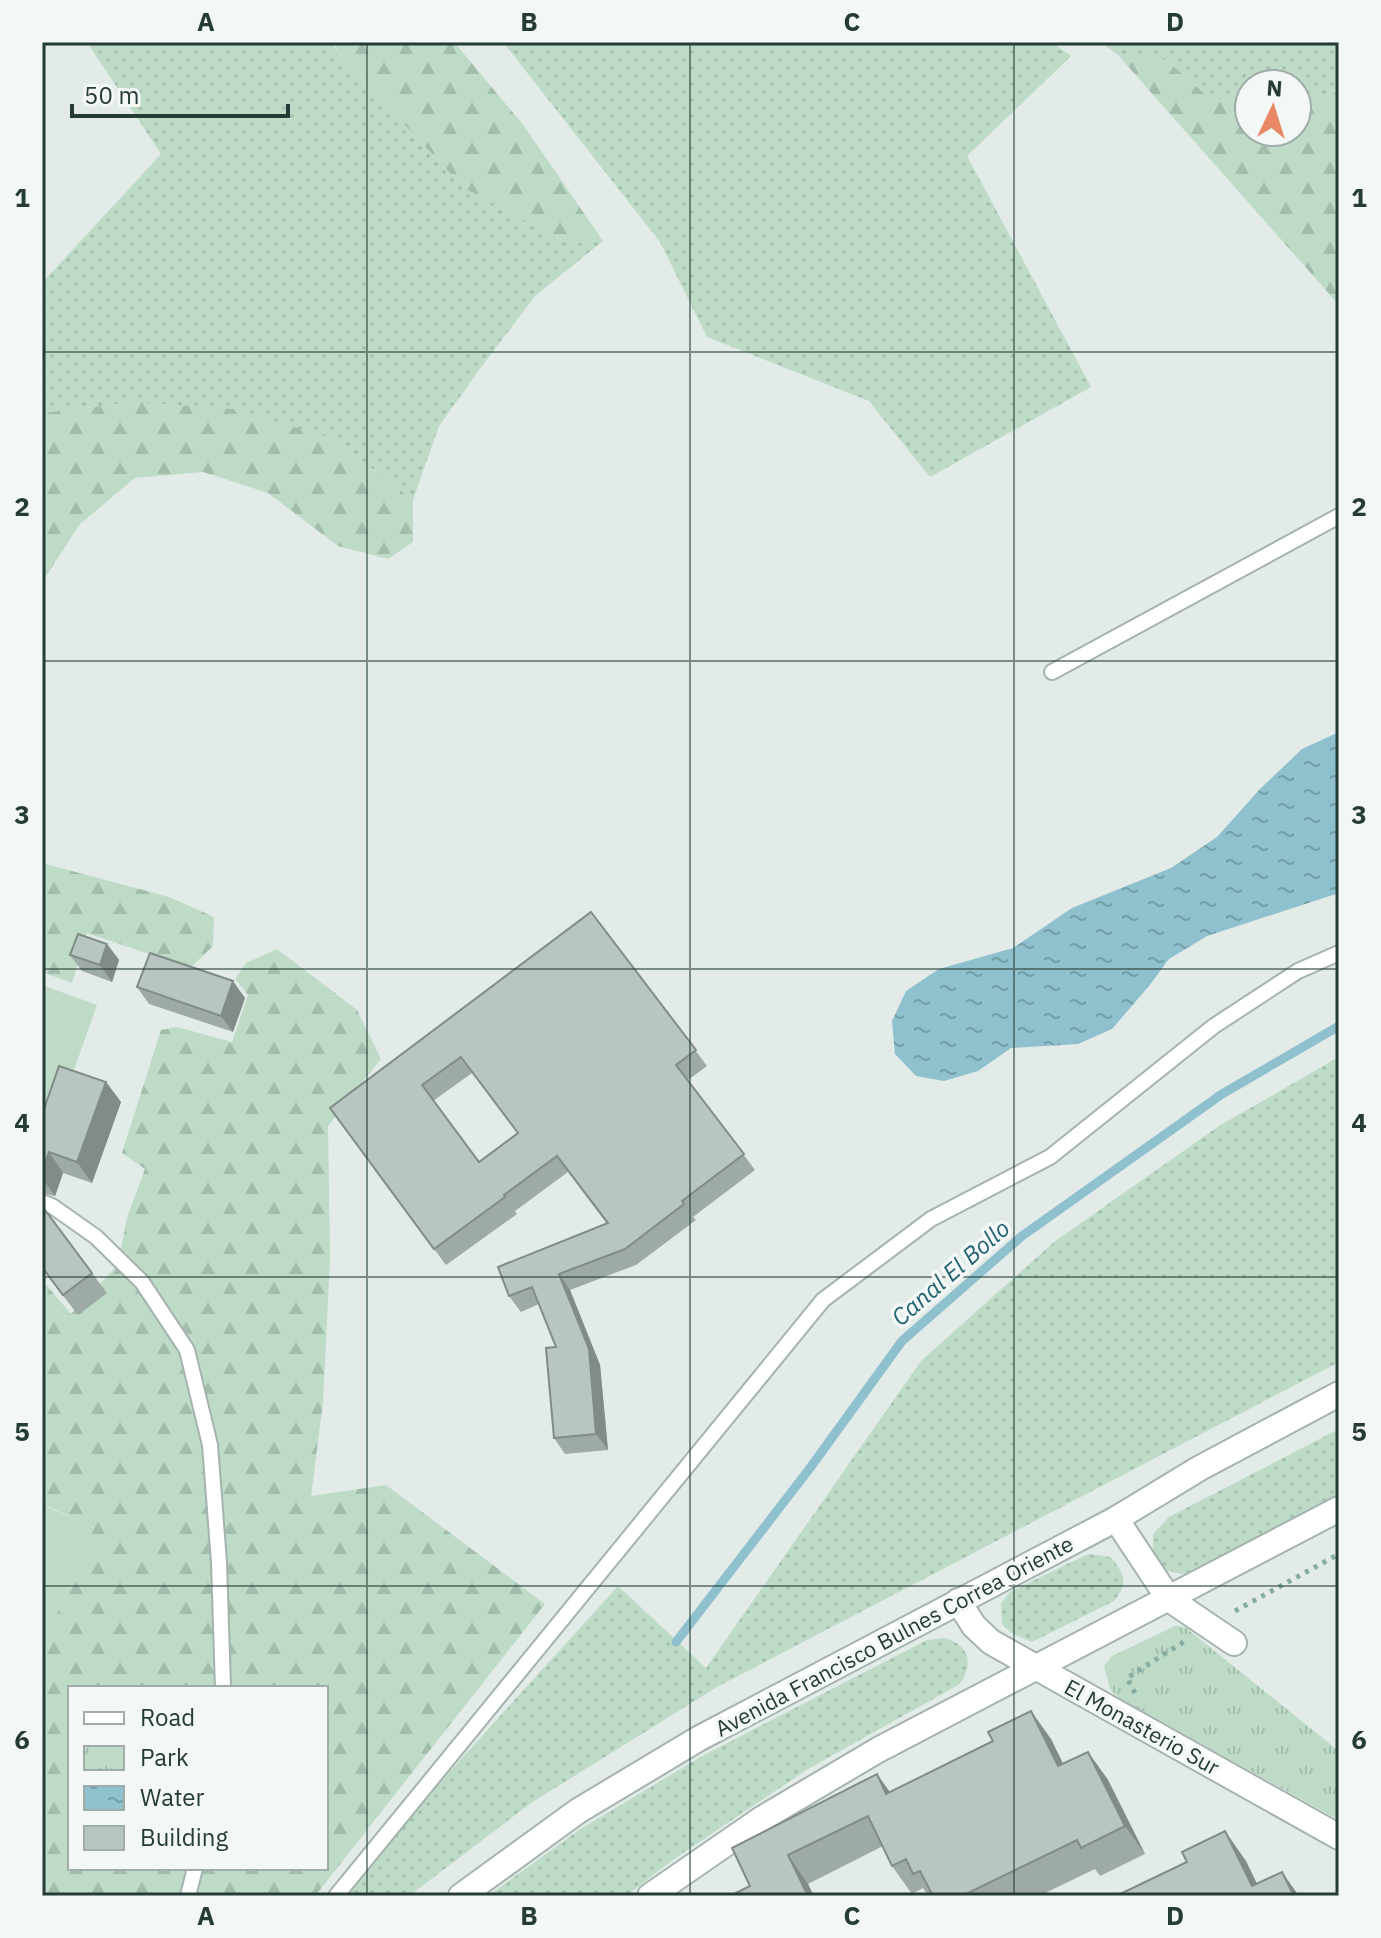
<svg xmlns="http://www.w3.org/2000/svg" width="1381" height="1938" font-family="'IBM Plex Sans',sans-serif">
<defs>
<pattern id="grass-dots" width="8" height="8" patternUnits="userSpaceOnUse" patternTransform="scale(2)"><rect width="8" height="8" fill="#bddbc6"/><path d="M2 2h.1M6 6h.1" fill="none" stroke="#a2bdab" stroke-width="1.8" stroke-linecap="round"/></pattern>
<pattern id="forest-firs" width="22" height="20" patternUnits="userSpaceOnUse" patternTransform="scale(2)"><rect width="22" height="20" fill="#bddbc6"/><path d="M5 1l3.5 6h-7zM16 11l3.5 6h-7z" fill="#a2bdab"/></pattern>
<pattern id="park-tufts" width="24" height="20" patternUnits="userSpaceOnUse" patternTransform="scale(2)"><rect width="24" height="20" fill="#bddbc6"/><path d="M3 7l-1-3M5 7V3M7 7l1-3M15 17l-1-3M17 17v-4M19 17l1-3" fill="none" stroke="#a2bdab"/></pattern>
<pattern id="water-ripples" width="26" height="14" patternUnits="userSpaceOnUse" patternTransform="scale(2)"><rect width="26" height="14" fill="#8ec1cd"/><path d="M2 4q2-2 4 0t4 0M15 11q2-2 4 0t4 0" fill="none" stroke="#749ea7"/></pattern>
</defs>
<rect width="100%" height="100%" fill="#e2ebe8"/>
<g fill="url(#grass-dots)">
<polygon points="87,42 332,42 343,59 464,188 567,243 603,241 535,296 482,366 439,426 413,500 332,438 135,402 42,413 42,283 161,154"/>
<polygon points="503,42 1051,42 1071,56 967,156 1091,387 930,477 869,401 707,337 660,242"/>
<polygon points="1100,42 1339,42 1339,92 1297,101 1297,84 1249,84 1249,100 1211,99 1166,60 1117,54"/>
<polygon points="1339,1057 1339,1362 717,1687 531,1803 409,1896 337,1896 618,1586 706,1668 921,1361 1054,1242 1219,1126"/>
<polygon points="1339,1429 1339,1495 1186,1575 1166,1570 1153,1556 1153,1534 1169,1517"/>
<path d="M1088,1554L1111,1557C1124,1574 1129,1583 1114,1601L1032,1642L1011,1633L1002,1624L1001,1603L1010,1592Z"/>
<path d="M945,1638C969,1645 974,1663 960,1684L808,1769L674,1859L626,1896H488L579,1830L704,1755L927,1640Z"/>
</g>
<g fill="url(#forest-firs)" fill-rule="evenodd">
<polygon points="333,42 454,42 524,126 603,241 567,243 464,188 343,59"/>
<polygon points="1117,54 1166,60 1211,99 1249,100 1249,132 1297,132 1297,101 1339,92 1339,305"/>
<polygon points="135,402 233,409 332,438 413,500 413,542 388,559 338,546 268,493 203,472 135,478 80,524 42,582 42,413"/>
<polygon points="42,863 169,897 214,917 213,946 190,968 87,933 72,983 42,972"/>
<path d="M277,949L357,1010L381,1059L328,1126L330,1258L323,1402L311,1496L386,1485L545,1604L315,1896H42V1648L94,1527L42,1504V1280L71,1314L118,1265L127,1218L145,1169L122,1153L161,1030L177,1027L232,1042L248,995L235,979L246,963ZM70,1688H326V1868H70Z"/>
</g>
<polygon fill="url(#park-tufts)" points="1177,1625 1186,1628 1339,1751 1339,1820 1119,1698 1110,1689 1104,1666 1112,1656"/>
<g fill="#bddbc6">
<polygon points="42,985 97,1005 58,1115 42,1109"/>
<polygon points="42,1505 94,1527 42,1648"/>
</g>
<polygon fill="url(#water-ripples)" points="1339,732 1339,893 1207,936 1169,959 1149,986 1112,1029 1078,1044 1011,1048 978,1071 944,1081 916,1076 895,1054 892,1021 906,991 939,969 1013,948 1072,908 1171,868 1217,837 1260,789 1302,749"/>
<g fill="none" stroke-linecap="round" stroke-linejoin="round">
<polyline stroke="#8ec1cd" stroke-width="9" points="676,1642 810,1468 902,1341 1022,1236 1222,1094 1339,1026"/>
<g stroke="#a5b3af" stroke-width="18">
<g id="service">
<polyline points="1052,672 1339,516"/>
<polyline points="42,1202 52,1206 96,1237 142,1282 187,1350 210,1445 219,1562 223,1688"/>
<polyline points="188,1896 195,1868"/>
<polyline points="336,1896 823,1300 931,1219 1050,1157 1214,1026 1298,971 1339,953"/>
</g>
</g>
<g stroke="#a5b3af" stroke-width="28">
<g id="minor">
<polyline points="1116,1519 1169,1599 1234,1643"/>
<polyline points="958,1601 974,1626 991,1642 1339,1837"/>
</g>
</g>
<g stroke="#a5b3af" stroke-width="28">
<g id="tertiary">
<polyline points="461,1896 578,1811 698,1739 1116,1519 1200,1468 1339,1394"/>
<polyline points="650,1896 763,1818 878,1750 1339,1509"/>
</g>
</g>
<g stroke="#85ada1" stroke-width="5" stroke-dasharray="4 6" stroke-linecap="butt">
<polyline points="1235,1611 1339,1554"/>
<polyline points="1135,1693 1127,1678 1185,1641"/>
</g>
<use href="#service" stroke="#fff" stroke-width="14"/>
<use href="#minor" stroke="#fff" stroke-width="24"/>
<use href="#tertiary" stroke="#fff" stroke-width="24"/>
</g>
<g fill="#9eaaa6" fill-rule="evenodd">
<path d="M591,912L707,1066L688,1080L755,1170L693,1217L696,1220L636,1265L570,1290L600,1365L608,1450L565,1454L554,1438L556,1347L539,1304L521,1312L509,1296L607,1224L568,1172L515,1211L517,1214L446,1265L341,1124ZM472,1073L518,1133L479,1162L433,1101Z"/>
<polygon points="107,944 119,960 112,982 82,971 70,955"/>
<polygon points="137,987 245,998 233,1032 149,1004"/>
<polygon points="106,1082 121,1102 92,1183 63,1173 55,1196 42,1193 42,1109 44,1109"/>
<polygon points="42,1206 107,1293 78,1315 42,1268"/>
<polygon points="1051,1739 1063,1764 1088,1752 1108,1780 1145,1854 1100,1876 1095,1869 1039,1896 928,1896 923,1888 912,1894 892,1866 883,1846 808,1884 750,1886 732,1848 890,1792"/>
</g>
<g fill="#818b87">
<polygon points="107,944 119,960 112,982 100,965"/>
<polygon points="233,981 245,998 233,1032 221,1016"/>
<polygon points="106,1082 121,1102 92,1183 77,1162"/>
<polygon points="49,1152 63,1173 55,1196 42,1178 42,1171"/>
<polygon points="559,1274 570,1290 600,1365 608,1450 596,1434"/>
<polygon points="1031,1711 1051,1739 1078,1794 1058,1766"/>
<polygon points="1088,1752 1108,1780 1145,1854 1125,1826"/>
<polygon points="877,1774 897,1802 886,1794"/>
<polygon points="1225,1831 1246,1861 1263,1896 1252,1886"/>
<polygon points="788,1855 808,1884 814,1896 808,1896"/>
<polygon points="1282,1872 1299,1896 1294,1896"/>
</g>
<g fill="#b8c6c1" stroke="#818b87" stroke-width="2" fill-rule="evenodd">
<path d="M591,912L696,1050L676,1065L744,1154L682,1201L684,1204L625,1249L559,1274L589,1349L596,1434L554,1438L546,1348L556,1347L532,1287L509,1296L498,1267L608,1223L557,1156L504,1195L505,1197L434,1249L330,1108ZM461,1057L518,1133L479,1162L422,1085Z"/>
<polygon points="78,934 107,944 100,965 70,955"/>
<polygon points="150,953 233,981 221,1016 137,987"/>
<polygon points="59,1066 106,1082 77,1162 49,1152 42,1171 42,1109 44,1109"/>
<polygon points="42,1206 92,1273 63,1295 42,1267"/>
<polygon points="1031,1711 1058,1766 1088,1752 1125,1826 1081,1848 1077,1840 962,1896 933,1896 920,1871 913,1874 906,1859 892,1866 868,1816 788,1855 808,1896 730,1896 750,1886 732,1848 877,1774 886,1794 993,1741 988,1732"/>
<polygon points="1225,1831 1252,1886 1282,1872 1294,1896 1116,1896 1187,1862 1182,1852"/>
</g>
<path fill="none" stroke="#243b36" stroke-width="2" stroke-opacity="0.55" d="M367,42V1896M690,42V1896M1014,42V1896M42,352H1339M42,661H1339M42,969H1339M42,1277H1339M42,1586H1339"/>
<g text-anchor="middle" stroke-width="7" stroke-linejoin="round" paint-order="stroke">
<g font-size="22" fill="#243b36" stroke="#f3f8f6">
<text transform="translate(894 1636) rotate(-28)" y="8">Avenida Francisco Bulnes Correa Oriente</text>
<text transform="translate(1142 1727) rotate(29)" y="8">El Monasterio Sur</text>
</g>
<g font-size="24" font-style="italic" fill="#226373" stroke="#f3f8f6">
<text transform="translate(951 1273) rotate(-41)" y="8">Canal El Bollo</text>
</g>
</g>
<rect width="1381" height="1938" fill="none" stroke="#f3f8f6" stroke-width="88"/>
<rect x="68" y="1686" width="260" height="184" fill="#f3f8f6" stroke="#a0aca9" stroke-width="2"/>
<rect x="84" y="1712" width="40" height="12" fill="#ffffff" stroke="#a0aca9" stroke-width="2"/>
<text x="140" y="1726" font-size="24" fill="#243b36">Road</text>
<rect x="84" y="1746" width="40" height="24" fill="url(#park-tufts)" stroke="#a0aca9" stroke-width="2"/>
<text x="140" y="1766" font-size="24" fill="#243b36">Park</text>
<rect x="84" y="1786" width="40" height="24" fill="url(#water-ripples)" stroke="#a0aca9" stroke-width="2"/>
<text x="140" y="1806" font-size="24" fill="#243b36">Water</text>
<rect x="84" y="1826" width="40" height="24" fill="#b8c6c1" stroke="#a0aca9" stroke-width="2"/>
<text x="140" y="1846" font-size="24" fill="#243b36">Building</text>
<g transform="translate(1273 108) rotate(4)"><circle r="38" fill="#f3f8f6" stroke="#a0aca9" stroke-width="2"/>
<path d="M0-6L14 30L0 20L-14 30Z" fill="#e88864"/>
<text y="-12" font-size="22" font-weight="bold" text-anchor="middle" fill="#243b36">N</text>
</g>
<path d="M72 104v12h216v-12" fill="none" stroke="#243b36" stroke-width="4"/>
<text x="84" y="104" font-size="24" fill="#243b36" stroke="#f3f8f6" stroke-width="6" paint-order="stroke">50 m</text>
<rect x="44" y="44" width="1293" height="1850" fill="none" stroke="#243b36" stroke-width="3"/>
<g font-size="26" text-anchor="middle" font-weight="bold" fill="#243b36">
<text x="206" y="31">A</text>
<text x="529" y="31">B</text>
<text x="852" y="31">C</text>
<text x="1175" y="31">D</text>
<text x="22" y="207">1</text>
<text x="1359" y="207">1</text>
<text x="22" y="516">2</text>
<text x="1359" y="516">2</text>
<text x="22" y="824">3</text>
<text x="1359" y="824">3</text>
<text x="22" y="1132">4</text>
<text x="1359" y="1132">4</text>
<text x="22" y="1441">5</text>
<text x="1359" y="1441">5</text>
<text x="22" y="1749">6</text>
<text x="1359" y="1749">6</text>
<text x="206" y="1925">A</text>
<text x="529" y="1925">B</text>
<text x="852" y="1925">C</text>
<text x="1175" y="1925">D</text>
</g>
</svg>
